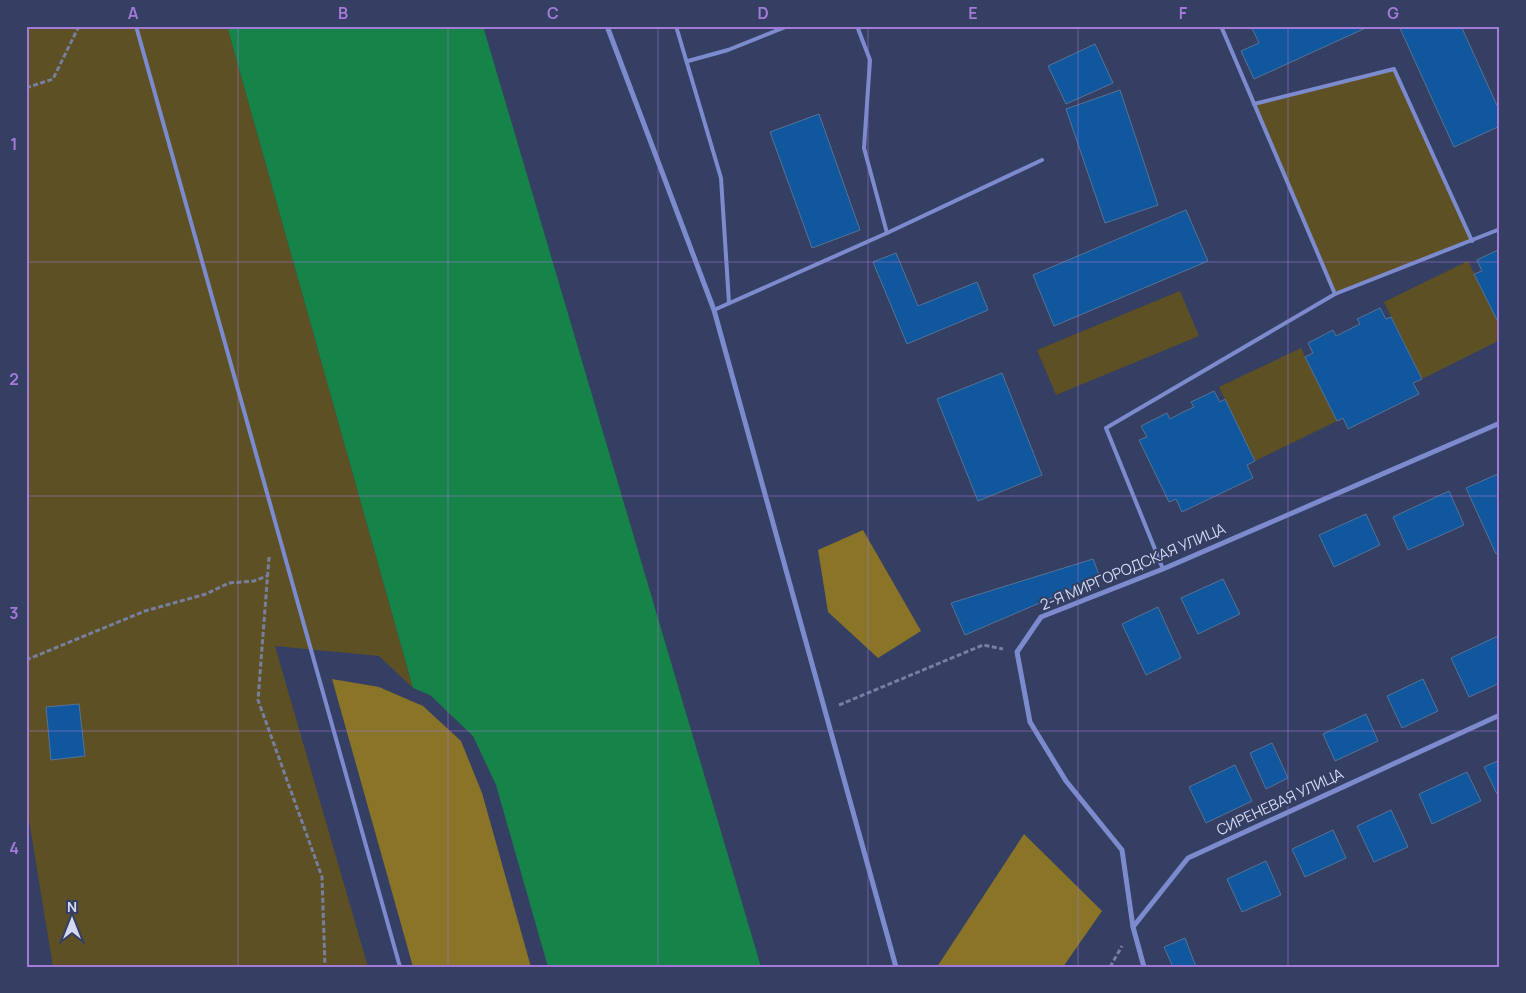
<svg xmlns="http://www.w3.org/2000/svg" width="1526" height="993" font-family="Manrope,sans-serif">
<rect width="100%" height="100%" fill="#353e63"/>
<g fill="#5d5025">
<polygon points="26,26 227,26 413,688 379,656 275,646 368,967 53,967 26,802"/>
<polygon points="1394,69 1472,241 1335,294 1254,104"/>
<polygon points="1468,261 1500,326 1500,340 1422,379 1384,302"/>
<polygon points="1180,291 1199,336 1056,395 1037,350"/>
<polygon points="1301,348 1337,421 1255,461 1219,387"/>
</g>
<g fill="#8a7427">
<polygon points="863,530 921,631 878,658 828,612 818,550"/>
<polygon points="332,679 379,687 423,706 461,741 482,793 531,967 413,967"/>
<polygon points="1024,834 1102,911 1063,967 937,967"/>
</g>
<polygon fill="#168348" points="227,26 483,26 761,967 548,967 496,785 473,736 430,695 413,688"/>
<g fill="#10579d" stroke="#567396">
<polygon points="1251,26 1370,26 1254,79 1241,51 1259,43"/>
<polygon points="1399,26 1461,26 1500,112 1500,126 1454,147"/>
<polygon points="1095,44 1113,83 1066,104 1048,66"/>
<polygon points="1120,90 1158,205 1105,223 1066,109"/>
<polygon points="819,114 860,230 812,248 770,132"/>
<polygon points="1186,210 1208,261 1054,326 1033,275"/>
<polygon points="1500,249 1500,326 1474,274 1482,271 1477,260"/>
<polygon points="896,253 918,306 977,282 988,310 907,344 873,262"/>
<polygon points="1380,308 1386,319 1391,317 1422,379 1413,383 1419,394 1348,429 1343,418 1337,421 1305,357 1313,353 1308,343 1333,330 1336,336 1360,324 1357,319"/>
<polygon points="1002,373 1042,475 978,501 937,399"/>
<polygon points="1214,391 1220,402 1225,399 1255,461 1247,465 1253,478 1182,512 1176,499 1169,502 1139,440 1147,437 1141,426 1167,413 1170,419 1181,413 1194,407 1191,402"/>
<polygon points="1500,473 1500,552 1496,554 1466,488"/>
<polygon points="1449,491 1464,525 1408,550 1393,517"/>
<polygon points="1366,514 1380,545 1334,567 1319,535"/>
<polygon points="1093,559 1100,577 965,635 951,603"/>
<polygon points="1223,579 1240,614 1198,634 1181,598"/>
<polygon points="1158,607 1181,658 1146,675 1122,624"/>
<polygon points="1500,635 1500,683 1469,697 1451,658"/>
<polygon points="1423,679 1438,711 1402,728 1387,696"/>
<polygon points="79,704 85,756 51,760 46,707"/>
<polygon points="1366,714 1378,741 1335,761 1323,734"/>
<polygon points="1272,743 1288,778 1266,789 1250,753"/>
<polygon points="1500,760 1500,793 1497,794 1484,767"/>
<polygon points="1235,765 1252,801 1206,823 1189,787"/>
<polygon points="1467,772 1481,801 1432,824 1419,794"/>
<polygon points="1391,810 1408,847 1374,862 1357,826"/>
<polygon points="1333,830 1346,858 1305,877 1292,849"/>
<polygon points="1266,861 1281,895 1242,912 1227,879"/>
<polygon points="1185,938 1196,967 1173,967 1164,947"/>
</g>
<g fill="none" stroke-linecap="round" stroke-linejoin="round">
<g stroke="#777f9e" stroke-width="3" stroke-dasharray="5 2.5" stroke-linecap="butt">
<polyline points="26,88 53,79 79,26"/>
<polyline points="269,557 258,700 322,877 325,967"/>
<polyline points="26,660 145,611 206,594 229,583 254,581 267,576"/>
<polyline points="839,705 983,645 1003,649"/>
<polyline points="1110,967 1122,946"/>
</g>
<g stroke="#7b8bcd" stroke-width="4">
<polyline points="136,26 400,967"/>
<polyline points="676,26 721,178 729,303"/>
<polyline points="1221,26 1335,294"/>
<polyline points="688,61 728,50 788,26"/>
<polyline points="1254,104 1394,69 1472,241"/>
<polyline points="887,233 1042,160"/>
<polyline points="714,310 887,233 864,148 870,60 857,26"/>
<polyline points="1163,569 1106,428 1335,294 1500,229"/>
</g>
<g stroke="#7b8bcd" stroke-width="5">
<polyline points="607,26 714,310 896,967"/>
<polyline points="1133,927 1122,850 1066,781 1030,722 1017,652 1041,617 1163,569 1500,423"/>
<polyline points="1144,967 1133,927 1188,858 1500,715"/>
</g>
</g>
<path fill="none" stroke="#a37ad6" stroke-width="1" stroke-opacity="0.55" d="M238,26V967M448,26V967M658,26V967M868,26V967M1078,26V967M1288,26V967M26,262H1500M26,496H1500M26,731H1500"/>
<g text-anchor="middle" stroke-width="4" stroke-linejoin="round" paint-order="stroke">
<g font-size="15" fill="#d4daf1" stroke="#353e63">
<text transform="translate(1133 567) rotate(-23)" y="5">2-Я МИРГОРОДСКАЯ УЛИЦА</text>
<text transform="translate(1280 802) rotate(-25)" y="5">СИРЕНЕВАЯ УЛИЦА</text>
</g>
</g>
<rect width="1526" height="993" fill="none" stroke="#353e63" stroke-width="55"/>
<g transform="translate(72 920)" stroke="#353e63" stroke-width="4" paint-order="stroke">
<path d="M0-4L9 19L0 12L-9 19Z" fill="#d4daf1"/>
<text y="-8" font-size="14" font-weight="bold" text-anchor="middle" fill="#d4daf1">N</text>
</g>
<rect x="28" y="28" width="1470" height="938" fill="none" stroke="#a37ad6" stroke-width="2"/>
<g font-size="16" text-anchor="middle" font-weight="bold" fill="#a37ad6">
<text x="133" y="19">A</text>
<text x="343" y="19">B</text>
<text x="553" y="19">C</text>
<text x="763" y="19">D</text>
<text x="973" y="19">E</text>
<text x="1183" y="19">F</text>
<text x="1393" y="19">G</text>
<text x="14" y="150">1</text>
<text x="14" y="385">2</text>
<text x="14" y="619">3</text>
<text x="14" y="854">4</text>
</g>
</svg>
